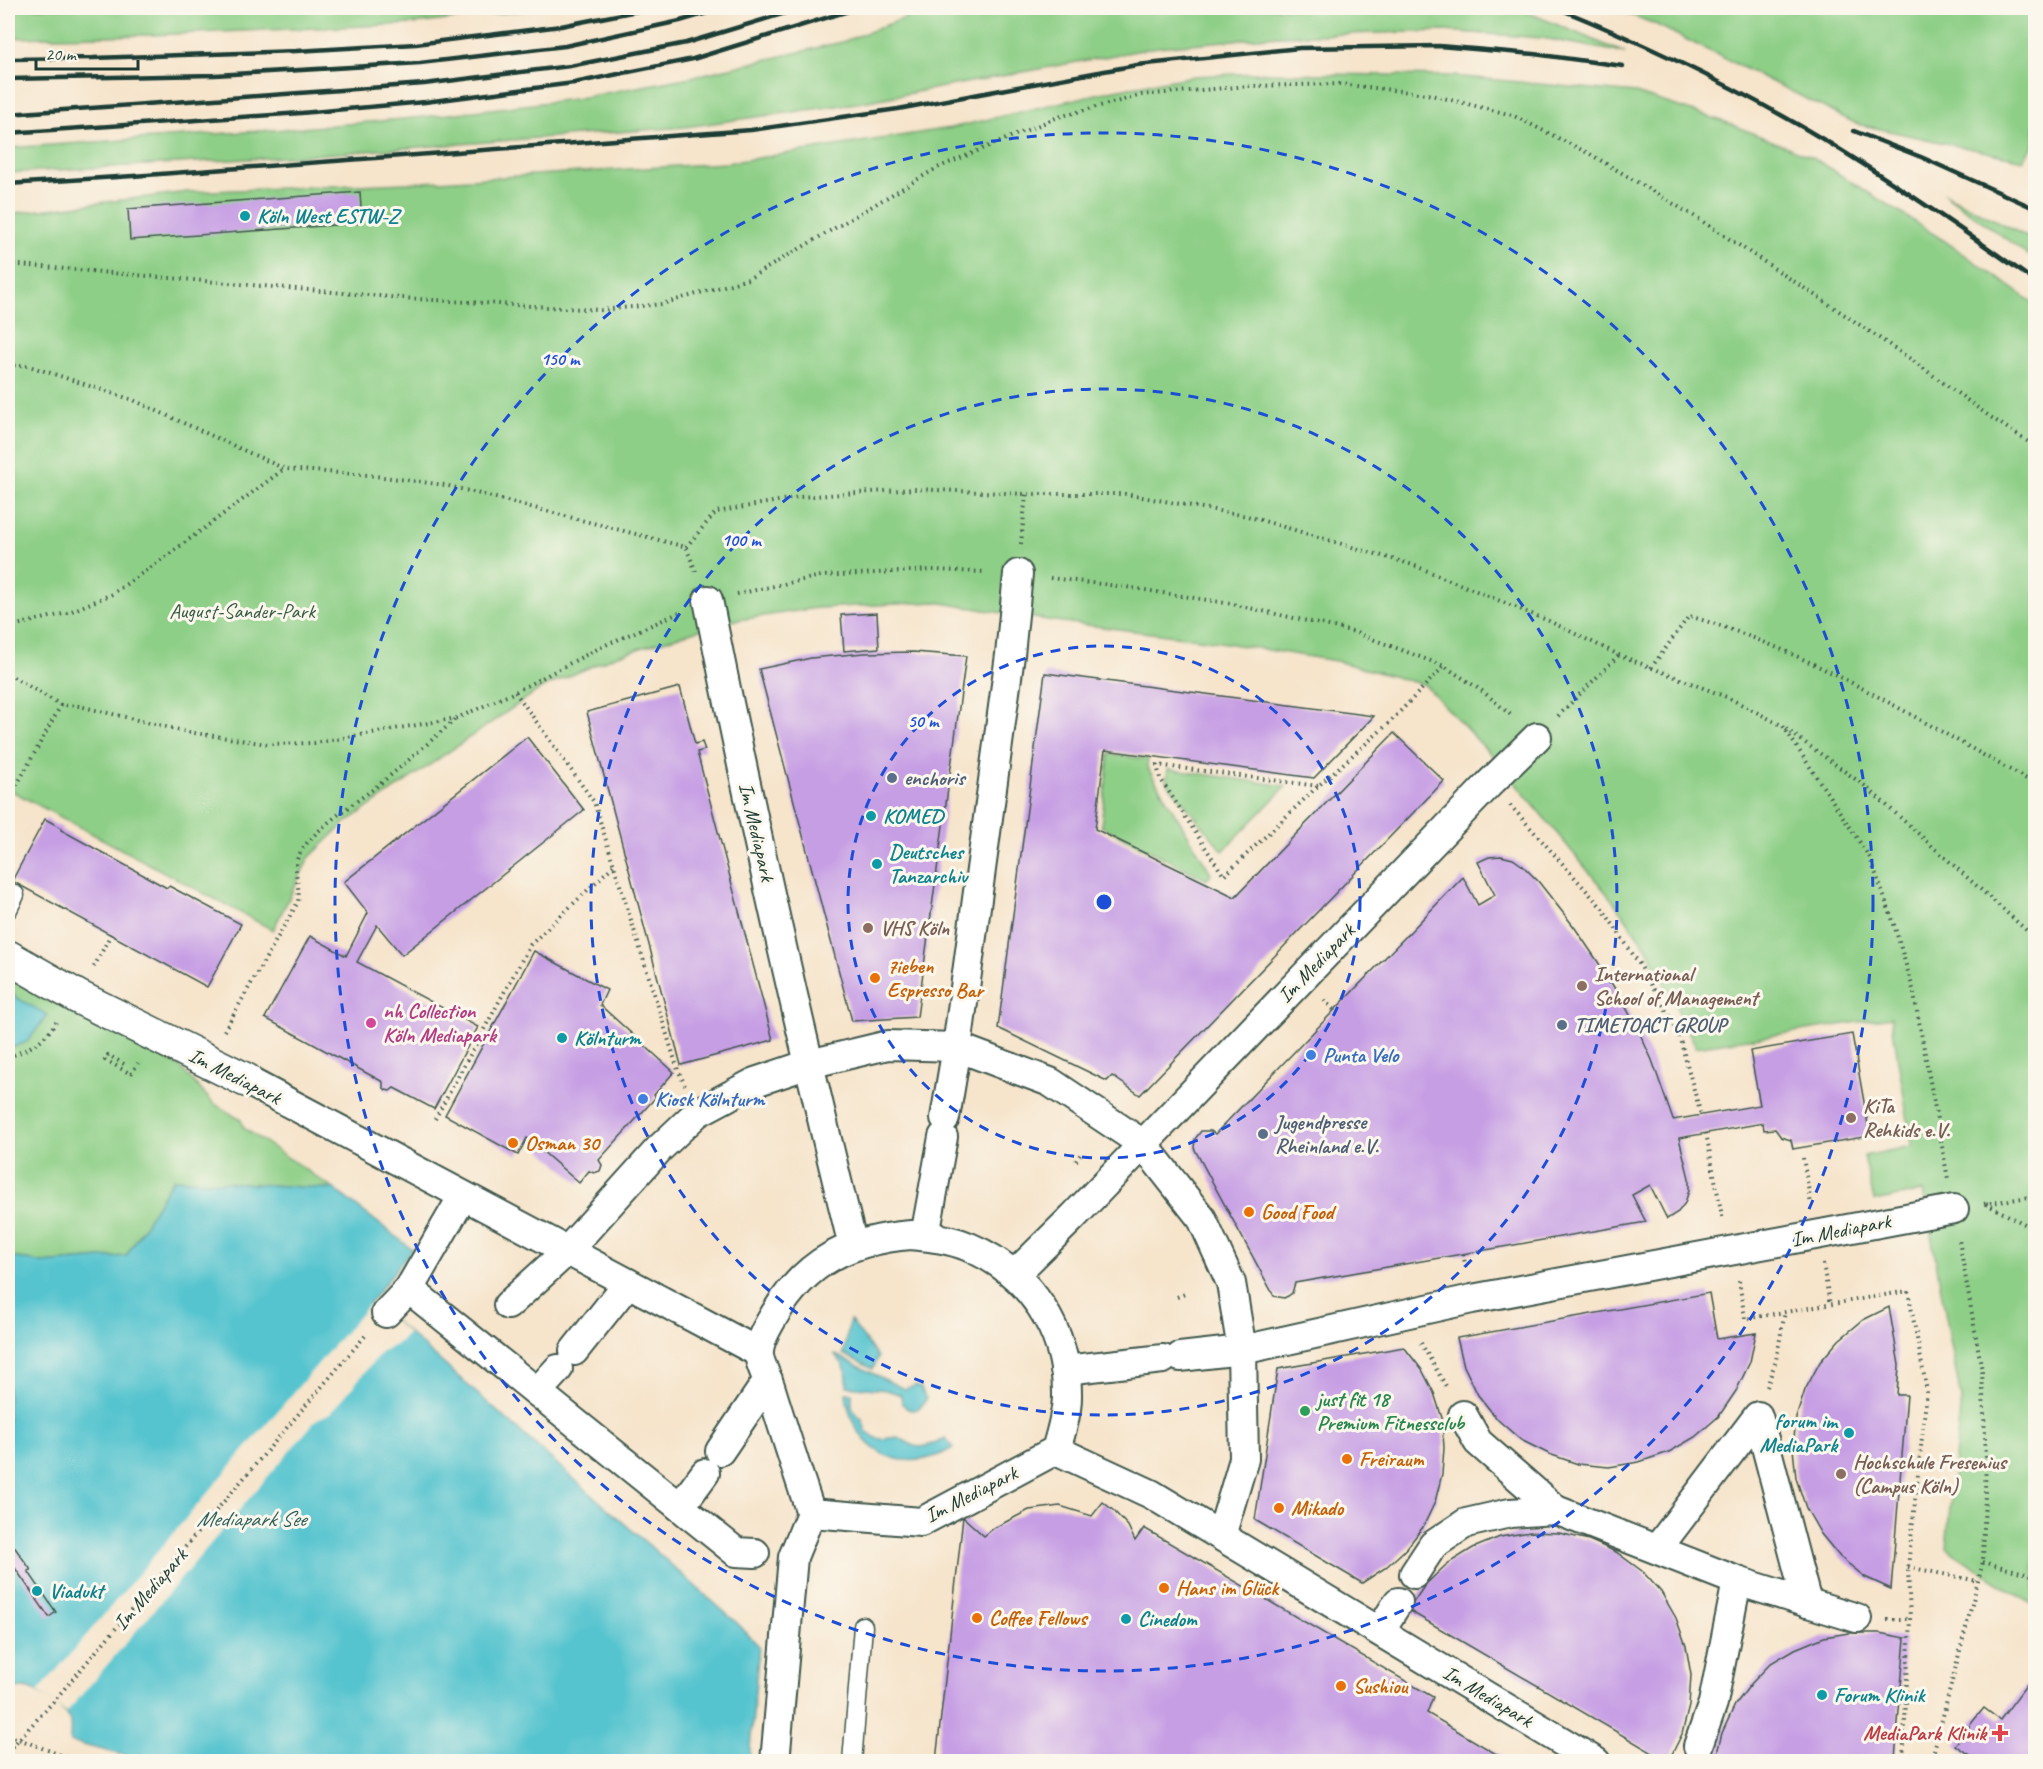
<svg xmlns="http://www.w3.org/2000/svg" width="2043" height="1769" font-family="Caveat,sans-serif">
<rect width="100%" height="100%" fill="#fbf7ec"/>
<filter id="ink" filterUnits="userSpaceOnUse"><feTurbulence type="fractalNoise" baseFrequency=".0167" numOctaves="2"/><feDisplacementMap in="SourceGraphic" scale="12" xChannelSelector="R" yChannelSelector="G"/><feConvolveMatrix kernelMatrix="1 2 1 2 8 2 1 2 1" color-interpolation-filters="sRGB"/></filter>
<filter id="wash" filterUnits="userSpaceOnUse"><feTurbulence type="fractalNoise" baseFrequency=".008" numOctaves="4" result="noise"/><feDisplacementMap in="SourceGraphic" scale="24" xChannelSelector="R" yChannelSelector="G"/><feGaussianBlur stdDeviation="1.35" result="paint"/><feColorMatrix in="noise" values="0 0 0 0 0 0 0 0 0 0 0 0 0 0 0 0 0 1.4 0 .05"/><feComposite in="paint" operator="in"/></filter>
<g filter="url(#wash)">
<rect width="100%" height="100%" fill="#f6e4cb"/>
<g fill="#8ecf87" stroke="#56865e" stroke-width="1.5">
<polygon points="8,8 542,8 414,24 149,35 8,38"/>
<polygon points="931,8 1517,8 1625,53 1542,38 1445,31 1279,36 1158,47 857,103 685,127 300,156 8,173 8,148 302,128 424,117 574,99 691,77 842,42"/>
<polygon points="1612,8 2035,8 2035,143 2023,160 1857,124 1655,24"/>
<polygon points="1256,73 1453,76 1636,93 1725,122 1812,157 1945,241 2035,304 2035,1606 1946,1548 1961,1399 1923,1191 1874,1201 1864,1156 1912,1146 1891,1017 1696,1047 1646,947 1613,901 1497,761 1425,685 1336,661 1207,640 1054,621 935,602 817,608 724,622 615,656 540,689 344,824 309,858 273,930 8,789 8,214 188,192 407,183 726,163 951,128 1114,90 1195,76"/>
<polygon points="1943,193 2035,241 2035,260"/>
<polygon points="1109,754 1148,759 1147,767 1211,873 1207,880 1101,826"/>
<polygon points="1168,769 1286,786 1223,851 1166,781"/>
<polygon points="8,970 179,1066 213,1103 241,1120 244,1128 334,1189 173,1179 126,1256 42,1263 8,1256"/>
</g>
<g fill="#57c4cf" stroke="#3b8082" stroke-width="1.5">
<polygon points="8,993 48,1015 27,1042 8,1049"/>
<path d="M173,1179L334,1189L412,1249L369,1304L386,1313L737,1623L759,1646L749,1761H162L140,1759L70,1742C70,1736 71,1729 70,1723C67,1709 36,1687 21,1688C17,1688 12,1691 8,1693V1256L42,1263L126,1256Z"/>
<polygon points="850,1320 878,1357 873,1369 843,1354"/>
<path d="M834,1354L904,1389L915,1386L921,1388L926,1399C919,1416 901,1412 901,1395L887,1390L847,1386C848,1371 844,1364 834,1354Z"/>
<path d="M846,1393H852V1406L856,1414L862,1419L866,1431L876,1438L882,1439L898,1437L914,1446L921,1447L937,1443L945,1438L953,1448C903,1478 851,1452 846,1393Z"/>
</g>
<polygon fill="#f6e4cb" points="369,1304 386,1313 408,1333 396,1345 382,1351 331,1413 317,1419 66,1713 38,1692"/>
<g id="blocks">
<g fill="#c69ee4">
<polygon points="360,192 362,223 130,240 128,209"/>
<polygon points="14,220 15,242 8,242 8,221"/>
<polygon points="877,613 879,648 844,651 841,615"/>
<polygon points="913,652 966,656 917,1017 852,1021 759,669 811,658 864,653"/>
<polygon points="1045,673 1374,716 1314,778 1105,750 1095,829 1235,897 1394,733 1444,781 1140,1095 1112,1076 1107,1081 998,1028"/>
<polygon points="680,687 695,744 702,742 705,750 697,752 773,1040 681,1065 587,712"/>
<polygon points="527,737 584,810 402,955 377,925 357,962 478,1027 434,1109 394,1088 390,1091 386,1090 383,1087 383,1082 265,1018 310,936 346,956 368,913 344,882"/>
<polygon points="45,819 62,828 61,830 167,888 169,886 241,924 207,987 12,881"/>
<polygon points="1501,856 1513,859 1523,866 1538,881 1575,928 1598,962 1622,1000 1640,1034 1652,1060 1673,1120 1760,1105 1750,1051 1852,1034 1870,1136 1793,1149 1791,1140 1781,1137 1775,1129 1764,1130 1763,1123 1679,1138 1689,1178 1689,1190 1685,1203 1678,1212 1667,1219 1650,1185 1632,1195 1646,1222 1295,1283 1292,1293 1288,1296 1284,1298 1274,1296 1194,1148 1195,1139 1201,1131 1211,1131 1215,1134 1463,877 1478,905 1495,895 1478,862 1489,857"/>
<polygon points="534,951 607,990 600,1005 674,1072 654,1095 656,1097 599,1160 602,1165 600,1171 594,1173 589,1171 579,1183 527,1138 518,1155 445,1115"/>
<polygon points="1709,1293 1717,1339 1756,1333 1750,1362 1736,1391 1719,1416 1695,1437 1669,1452 1639,1462 1609,1467 1578,1464 1549,1454 1521,1440 1498,1420 1478,1395 1464,1366 1457,1338"/>
<polygon points="1889,1307 1899,1365 1897,1395 1907,1395 1891,1589 1865,1577 1840,1557 1821,1534 1806,1508 1796,1478 1793,1449 1796,1418 1805,1390 1820,1362 1839,1340 1863,1320"/>
<polygon points="1404,1347 1422,1370 1434,1393 1442,1418 1444,1448 1442,1474 1435,1502 1423,1527 1406,1549 1385,1568 1362,1583 1255,1520 1278,1369"/>
<polygon points="1103,1502 1114,1511 1128,1526 1135,1541 1144,1528 1433,1697 1427,1713 1508,1761 936,1761 963,1517 984,1536 994,1528 1029,1510 1060,1506 1092,1516"/>
<polygon points="1530,1532 1559,1533 1589,1540 1616,1552 1642,1571 1661,1592 1676,1618 1686,1646 1691,1675 1689,1706 1682,1734 1668,1762 1408,1610 1425,1585 1447,1564 1473,1548 1500,1537"/>
<polygon points="13,1545 31,1570 28,1571 56,1612 49,1617 8,1558 8,1548"/>
<polygon points="1849,1633 1879,1633 1905,1638 1895,1759 1877,1758 1848,1761 1715,1761 1722,1733 1735,1705 1751,1684 1771,1663 1795,1649 1824,1637"/>
<polygon points="2030,1680 2036,1685 2036,1761 1969,1761 1972,1757 1955,1745 1974,1720 1984,1708 2000,1720"/>
</g>
</g>
</g>
<g filter="url(#ink)">
<use href="#blocks" fill-opacity="0" stroke="#3f564b" stroke-width="1.5"/>
<g fill="none" stroke-linecap="round" stroke-linejoin="round">
<g stroke="#3f564b" stroke-width="21">
<g id="service">
<polyline points="8,909 15,895"/>
<polyline points="852,1762 863,1626"/>
</g>
</g>
<g stroke="#3f564b" stroke-width="32">
<g id="pedestrian">
<path d="M708,600C751,816 800,1032 853,1246"/>
<polyline points="246,1080 758,1352"/>
<polyline points="945,1118 957,1047 1010,655 1018,574"/>
<path d="M911,1235C931,1237 951,1239 969,1247C1029,1272 1068,1331 1067,1396C1067,1414 1061,1432 1056,1450L921,1522L811,1513C797,1471 783,1428 770,1386C767,1378 758,1359 759,1352C759,1340 769,1324 775,1314C807,1260 850,1240 911,1235Z"/>
<polyline points="925,1236 943,1137"/>
<polyline points="1014,1275 1073,1217 1490,783 1537,737"/>
<polyline points="409,1289 736,1552 755,1553"/>
<polyline points="508,1305 567,1251 659,1149 697,1113 755,1082 809,1064 888,1045 957,1047 1050,1082 1143,1144 1202,1219 1231,1283 1242,1350 1244,1459 1221,1536"/>
<polyline points="386,1313 409,1289 463,1196"/>
<polyline points="574,1351 628,1283"/>
<polyline points="1180,1357 1242,1350 1472,1299 1954,1209"/>
<polyline points="1065,1370 1163,1359"/>
<polyline points="537,1392 558,1369"/>
<polyline points="1463,1415 1478,1442 1556,1510 1737,1581 1857,1618"/>
<polyline points="1056,1450 1151,1494 1596,1762"/>
<polyline points="720,1451 768,1380"/>
<polyline points="680,1507 705,1473"/>
<polyline points="1657,1549 1758,1416 1807,1603"/>
<polyline points="1414,1574 1433,1545 1466,1523 1510,1513 1556,1510"/>
<polyline points="1380,1631 1398,1602"/>
<polyline points="1698,1746 1713,1703 1737,1581"/>
<polyline points="775,1762 793,1557 811,1513"/>
</g>
</g>
<g stroke="#3f564b" stroke-width="36">
<polyline id="minor" points="8,957 78,997 246,1080"/>
</g>
<g stroke="#3f564b" stroke-width="4" stroke-dasharray="1.5 4.5" stroke-linecap="butt">
<polyline points="8,264 402,298 531,306 601,310 662,304 748,279 937,168 1058,117 1142,95 1250,86 1340,84 1427,94 1512,115 1590,154 1699,219 1839,311 1909,358 1989,416 2036,447"/>
<polyline points="8,365 29,366 133,400 285,469 368,475 445,485 686,547 696,572"/>
<polyline points="1021,544 1026,494"/>
<polyline points="686,547 716,512 800,497 914,489 1026,494 1125,494 1247,516 1413,565 1549,621 1619,655 1729,698 1783,726 1870,858 1893,921 1913,989 1948,1179"/>
<polyline points="1050,578 1126,587 1232,604 1351,631 1444,666 1481,690 1512,716"/>
<polyline points="737,594 821,576 931,570 986,572"/>
<polyline points="8,627 67,613 112,594 164,558 284,469"/>
<path d="M1651,668L1689,616C1812,651 1924,724 2036,784"/>
<polyline points="8,674 61,705 79,706 188,732 267,744 314,743 457,718 515,692 603,646 679,613"/>
<polyline points="515,692 594,802 678,1070 685,1085"/>
<polyline points="1558,716 1619,655"/>
<polyline points="1786,729 1865,786 2036,939"/>
<polyline points="1318,786 1157,765 1160,778 1224,876 1318,786 1388,724 1444,666"/>
<polyline points="8,801 61,705"/>
<polyline points="1510,805 1602,908 1640,965 1678,1032 1701,1115"/>
<polyline points="94,967 111,934"/>
<polyline points="1324,1000 1334,1010"/>
<path d="M224,1031L298,902C301,887 292,871 298,857C309,832 351,806 372,790C402,767 429,742 457,718"/>
<path d="M8,1057C28,1050 45,1041 56,1022"/>
<polyline points="124,1064 108,1055 105,1060 131,1074 138,1063"/>
<polyline points="435,1119 530,945 614,865"/>
<polyline points="1706,1133 1723,1221"/>
<polyline points="1803,1158 1811,1204"/>
<polyline points="1076,1161 1082,1152"/>
<polyline points="1984,1204 2036,1196"/>
<polyline points="1986,1204 2036,1230"/>
<polyline points="1463,1254 1466,1268"/>
<polyline points="1823,1264 1830,1305"/>
<polyline points="1739,1281 1745,1319 1908,1291 1927,1391 1908,1567 1910,1619 1903,1762"/>
<polyline points="1177,1297 1188,1293"/>
<polyline points="1421,1343 1447,1388"/>
<polyline points="1767,1387 1776,1360 1785,1312"/>
<polyline points="1983,1562 2036,1576"/>
<polyline points="1908,1567 1978,1581"/>
<polyline points="1887,1619 1910,1619"/>
<polyline points="8,1735 71,1759 86,1762"/>
<polyline points="8,1751 53,1702 365,1336"/>
<polyline points="1931,1762 1983,1562 1986,1456 1982,1371 1959,1240"/>
</g>
<use href="#service" stroke="#fff" stroke-width="18"/>
<use href="#pedestrian" stroke="#fff" stroke-width="28"/>
<use href="#minor" stroke="#fff" stroke-width="33"/>
<g stroke="#1f3d34" stroke-width="4.5">
<path d="M1557,8C1651,46 1743,91 1831,144C1901,187 1969,234 2036,282"/>
<polyline points="8,59 93,58 296,51 416,44 561,26 652,8"/>
<polyline points="8,79 215,75 420,63 565,46 680,21 724,8"/>
<polyline points="8,114 424,84 570,66 686,43 802,8"/>
<polyline points="1854,131 1921,157 2036,209"/>
<polyline points="8,133 301,113 425,102 574,83 693,59 858,8"/>
<polyline points="8,184 133,176 751,130 898,109 1137,65 1300,48 1439,46 1534,54 1623,66"/>
</g>
</g>
</g>
<g fill="none" stroke="#1d4ed8" stroke-width="3" stroke-dasharray="10 8">
<circle cx="1104" cy="902" r="256"/>
<circle cx="1104" cy="902" r="513"/>
<circle cx="1104" cy="902" r="769"/>
</g>
<g fill="#0f9aa8" stroke="#fbf7ec" stroke-width="2">
<circle cx="245" cy="216" r="6"/>
<circle cx="871" cy="816" r="6"/>
<circle cx="877" cy="864" r="6"/>
<circle cx="562" cy="1038" r="6"/>
<circle cx="1849" cy="1433" r="6"/>
<circle cx="37" cy="1591" r="6"/>
<circle cx="1126" cy="1619" r="6"/>
<circle cx="1822" cy="1695" r="6"/>
</g>
<g fill="#5c6f8a" stroke="#fbf7ec" stroke-width="2">
<circle cx="892" cy="778" r="6"/>
<circle cx="1562" cy="1025" r="6"/>
<circle cx="1263" cy="1134" r="6"/>
</g>
<g fill="#8d6e63" stroke="#fbf7ec" stroke-width="2">
<circle cx="868" cy="928" r="6"/>
<circle cx="1582" cy="986" r="6"/>
<circle cx="1851" cy="1118" r="6"/>
<circle cx="1841" cy="1474" r="6"/>
</g>
<g fill="#e8710a" stroke="#fbf7ec" stroke-width="2">
<circle cx="875" cy="978" r="6"/>
<circle cx="513" cy="1143" r="6"/>
<circle cx="1249" cy="1212" r="6"/>
<circle cx="1347" cy="1459" r="6"/>
<circle cx="1279" cy="1508" r="6"/>
<circle cx="1164" cy="1588" r="6"/>
<circle cx="977" cy="1618" r="6"/>
<circle cx="1341" cy="1686" r="6"/>
</g>
<circle fill="#d1479c" stroke="#fbf7ec" stroke-width="2" cx="371" cy="1023" r="6"/>
<g fill="#3f7fe0" stroke="#fbf7ec" stroke-width="2">
<circle cx="1311" cy="1055" r="6"/>
<circle cx="643" cy="1099" r="6"/>
</g>
<circle fill="#2e9e5b" stroke="#fbf7ec" stroke-width="2" cx="1305" cy="1411" r="6"/>
<path fill="#e0444e" stroke="#fbf7ec" stroke-width="2" d="M1997 1724h6v6h6v6h-6v6h-6v-6h-6v-6h6z"/>
<g text-anchor="middle" stroke-width="6" stroke-linejoin="round" paint-order="stroke">
<g font-size="21" font-weight="bold" fill="#0d838f" stroke="#fbf7ec" text-anchor="start">
<text x="257" y="223">Köln West ESTW-Z</text>
<text x="883" y="823">KOMED</text>
<text x="889" y="859">Deutsches<tspan x="889" dy="24">Tanzarchiv</tspan></text>
<text x="574" y="1045">Kölnturm</text>
<text x="1837" y="1428" text-anchor="end">forum im<tspan x="1837" dy="24">MediaPark</tspan></text>
<text x="49" y="1598">Viadukt</text>
<text x="1138" y="1626">Cinedom</text>
<text x="1834" y="1702">Forum Klinik</text>
</g>
<g font-size="21" fill="#355a45" stroke="#fbf7ec">
<text x="242" y="618">August-Sander-Park</text>
</g>
<g font-size="21" font-weight="bold" fill="#4e5e75" stroke="#fbf7ec" text-anchor="start">
<text x="904" y="785">enchoris</text>
<text x="1574" y="1032">TIMETOACT GROUP</text>
<text x="1275" y="1129">Jugendpresse<tspan x="1275" dy="24">Rheinland e.V.</tspan></text>
</g>
<g font-size="21" fill="#1f3d34" stroke="#fbf7ec">
<text transform="translate(757 832) rotate(77)" y="7">Im Mediapark</text>
<text transform="translate(1316 963) rotate(-46)" y="7">Im Mediapark</text>
<text transform="translate(235 1076) rotate(27)" y="7">Im Mediapark</text>
<text transform="translate(1841 1230) rotate(-11)" y="7">Im Mediapark</text>
<text transform="translate(971 1494) rotate(-27)" y="7">Im Mediapark</text>
<text transform="translate(150 1589) rotate(-49)" y="7">Im Mediapark</text>
<text transform="translate(1488 1696) rotate(31)" y="7">Im Mediapark</text>
</g>
<g font-size="21" font-weight="bold" fill="#785e54" stroke="#fbf7ec" text-anchor="start">
<text x="880" y="935">VHS Köln</text>
<text x="1594" y="981">International<tspan x="1594" dy="24">School of Management</tspan></text>
<text x="1863" y="1113">KiTa<tspan x="1863" dy="24">Rehkids e.V.</tspan></text>
<text x="1853" y="1469">Hochschule Fresenius<tspan x="1853" dy="24">(Campus Köln)</tspan></text>
</g>
<g font-size="21" font-weight="bold" fill="#c56008" stroke="#fbf7ec" text-anchor="start">
<text x="887" y="973">7ieben<tspan x="887" dy="24">Espresso Bar</tspan></text>
<text x="525" y="1150">Osman 30</text>
<text x="1261" y="1219">Good Food</text>
<text x="1359" y="1466">Freiraum</text>
<text x="1291" y="1515">Mikado</text>
<text x="1176" y="1595">Hans im Glück</text>
<text x="989" y="1625">Coffee Fellows</text>
<text x="1353" y="1693">Sushiou</text>
</g>
<g font-size="21" font-weight="bold" fill="#b23c85" stroke="#fbf7ec" text-anchor="start">
<text x="383" y="1018">nh Collection<tspan x="383" dy="24">Köln Mediapark</tspan></text>
</g>
<g font-size="21" font-weight="bold" fill="#366cbe" stroke="#fbf7ec" text-anchor="start">
<text x="1323" y="1062">Punta Velo</text>
<text x="655" y="1106">Kiosk Kölnturm</text>
</g>
<g font-size="21" font-weight="bold" fill="#27864d" stroke="#fbf7ec" text-anchor="start">
<text x="1317" y="1406">just fit 18<tspan x="1317" dy="24">Premium Fitnessclub</tspan></text>
</g>
<g font-size="21" font-weight="bold" fill="#be3a42" stroke="#fbf7ec" text-anchor="end">
<text x="1986" y="1740">MediaPark Klinik</text>
</g>
<g font-size="22" font-style="italic" fill="#2d5f5b" stroke="#fbf7ec">
<text x="251" y="1526">Mediapark See</text>
</g>
</g>
<circle cx="1104" cy="902" r="9" fill="#1d4ed8" stroke="#fbf7ec" stroke-width="3"/>
<g font-size="18" text-anchor="middle" font-weight="bold" fill="#1d4ed8" stroke="#fbf7ec" stroke-width="6" stroke-linejoin="round" paint-order="stroke">
<text x="560" y="365">150 m</text>
<text x="741" y="546">100 m</text>
<text x="923" y="727">50 m</text>
</g>
<rect width="2043" height="1769" fill="none" stroke="#fbf7ec" stroke-width="30"/>
<path d="M36 60v9h102v-9" fill="none" stroke="#1f3d34" stroke-width="3"/>
<text x="45" y="60" font-size="18" fill="#1f3d34" stroke="#fbf7ec" stroke-width="4.5" paint-order="stroke">20 m</text>
</svg>
